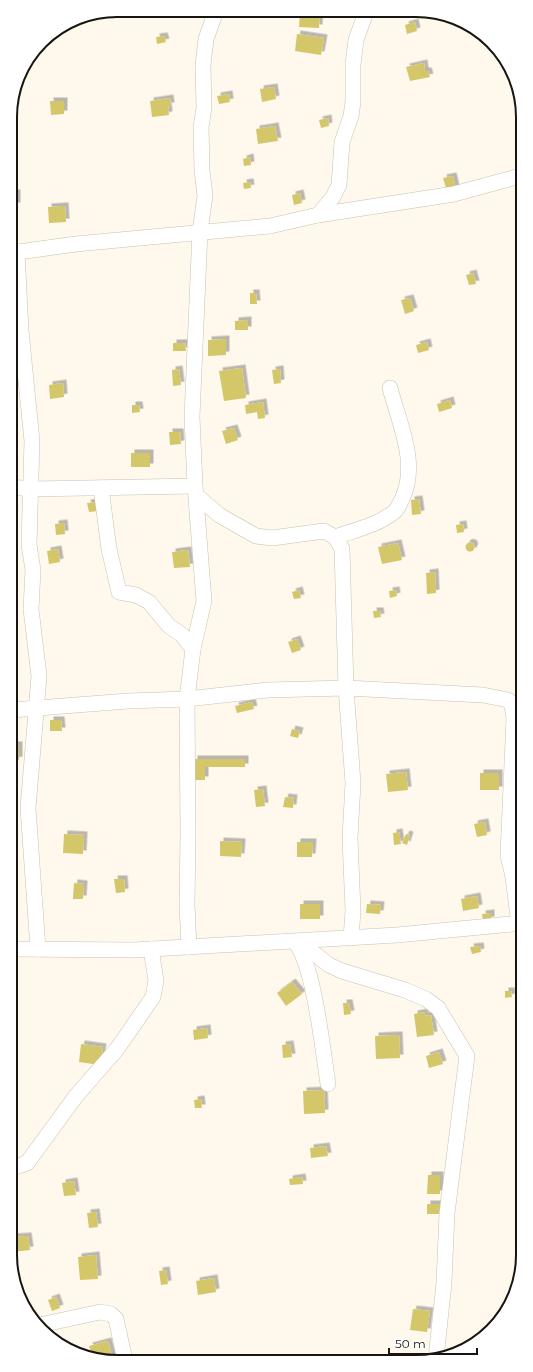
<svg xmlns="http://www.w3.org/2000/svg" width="533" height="1372" font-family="Montserrat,sans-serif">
<defs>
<filter id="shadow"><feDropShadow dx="3.5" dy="-3.5" stdDeviation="0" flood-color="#0004"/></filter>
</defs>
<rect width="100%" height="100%" fill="#fef8ed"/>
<polygon fill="#faeed9" points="10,186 15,186 18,249 11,250"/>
<g fill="#d4c769" filter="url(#shadow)">
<polygon points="300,11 320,11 319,28 299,27"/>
<polygon points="415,22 417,31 407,34 405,25"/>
<polygon points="297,34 324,38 321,55 295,51"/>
<polygon points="164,36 166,42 157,44 156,37"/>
<polygon points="424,63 425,71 428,71 430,77 410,81 406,67"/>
<polygon points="274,87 276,99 262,102 260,89"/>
<polygon points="229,94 230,102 219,104 217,96"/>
<polygon points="170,98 171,106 168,106 169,115 152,117 150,101"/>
<polygon points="50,101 64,101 64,114 51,115"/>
<polygon points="328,118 329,126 321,128 319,120"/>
<polygon points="275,126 278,141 258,144 256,129"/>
<polygon points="250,157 251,165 244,166 243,159"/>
<polygon points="453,176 456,189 447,191 443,178"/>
<polygon points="250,182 251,188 244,189 243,183"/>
<polygon points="10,193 17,193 17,206 11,206"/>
<polygon points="300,193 302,203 294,205 292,195"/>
<polygon points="65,206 66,222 49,223 48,207"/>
<polygon points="473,273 476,284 469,285 466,275"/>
<polygon points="250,293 256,293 257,304 250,304"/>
<polygon points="410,298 414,311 405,314 401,300"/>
<polygon points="248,320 248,330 235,330 235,321"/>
<polygon points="11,331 17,331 18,345 11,346"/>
<polygon points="226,339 226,355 208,356 208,340"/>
<polygon points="427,342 429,350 418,353 416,345"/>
<polygon points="173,343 185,343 186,351 173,351"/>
<polygon points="242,368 246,398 224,401 219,371"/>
<polygon points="179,369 181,385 173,386 172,370"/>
<polygon points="280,369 281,383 274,384 272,370"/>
<polygon points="63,383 64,397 50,399 49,385"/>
<polygon points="450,400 452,408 439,412 437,404"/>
<polygon points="263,402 265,418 258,419 257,412 246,414 245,405"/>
<polygon points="132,405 139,405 140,412 132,413"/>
<polygon points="234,428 238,440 226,444 222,431"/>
<polygon points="169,432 180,432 181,444 170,445"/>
<rect x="131" y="453" width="19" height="14"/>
<polygon points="419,499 421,514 412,515 411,500"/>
<polygon points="97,502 98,511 89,512 87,503"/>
<polygon points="64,523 65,534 56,535 55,524"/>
<polygon points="463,524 464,532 457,533 456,525"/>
<circle cx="470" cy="547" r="4.5"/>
<polygon points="398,543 402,560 382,564 378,547"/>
<polygon points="58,549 60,562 49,564 47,551"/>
<polygon points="188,550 190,567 174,568 172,552"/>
<polygon points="435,572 436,593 427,594 426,573"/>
<polygon points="299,590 301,598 294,599 292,592"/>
<polygon points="396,590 397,596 390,598 389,591"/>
<polygon points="373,611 380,611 381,617 374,618"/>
<polygon points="297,639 301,650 292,653 288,642"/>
<polygon points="252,702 254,709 237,713 235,706"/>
<polygon points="50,720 61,720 62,731 50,731"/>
<polygon points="292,729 300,731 298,738 290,736"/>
<polygon points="12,745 19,745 19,760 12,761"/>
<polygon points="194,759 245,759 245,767 205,767 205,780 194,780"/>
<polygon points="406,772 408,790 388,792 386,774"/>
<rect x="480" y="773" width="19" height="17"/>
<polygon points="263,789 265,806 256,807 254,790"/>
<polygon points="285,797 294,798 293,808 283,807"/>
<polygon points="485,822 487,835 477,837 474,824"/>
<polygon points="399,832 401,844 394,845 393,833"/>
<polygon points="64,834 84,835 83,854 63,853"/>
<polygon points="406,834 410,835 407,845 402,843"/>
<polygon points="220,841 242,842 241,857 220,856"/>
<polygon points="297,842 313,842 312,857 297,857"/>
<polygon points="114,879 124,879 125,892 116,893"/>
<polygon points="74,883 84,884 83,899 73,899"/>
<polygon points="477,896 479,908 463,911 461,899"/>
<rect x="300" y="904" width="20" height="15"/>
<polygon points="367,904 381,905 380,914 366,913"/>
<polygon points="491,913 491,920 483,921 482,914"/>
<polygon points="480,946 481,952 472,954 470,947"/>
<polygon points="292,982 302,994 286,1006 277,993"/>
<polygon points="505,991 511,991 512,997 505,998"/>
<polygon points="343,1003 349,1003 351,1014 344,1015"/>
<polygon points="425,1012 425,1016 431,1015 434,1035 417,1037 414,1014"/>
<polygon points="207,1028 208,1038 194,1040 193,1030"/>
<polygon points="399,1035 400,1058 376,1059 375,1036"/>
<polygon points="81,1044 103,1047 100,1065 79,1062"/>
<polygon points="290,1044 292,1057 283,1058 282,1045"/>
<polygon points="439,1052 443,1064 429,1068 426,1056"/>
<polygon points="324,1090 325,1113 304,1114 303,1091"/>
<polygon points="201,1099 202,1108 195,1108 194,1100"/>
<polygon points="326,1146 328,1156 311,1158 310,1148"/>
<polygon points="428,1175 440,1175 440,1194 427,1194"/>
<polygon points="302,1177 303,1184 290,1185 289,1179"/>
<polygon points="74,1181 76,1195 64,1196 62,1183"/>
<rect x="427" y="1204" width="16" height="10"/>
<polygon points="96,1212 98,1227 89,1228 87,1213"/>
<polygon points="28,1236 30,1250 13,1252 13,1237"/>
<polygon points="96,1255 98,1279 80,1280 78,1257"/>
<polygon points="166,1270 168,1284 161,1285 159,1271"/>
<polygon points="214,1278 216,1292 198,1295 196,1281"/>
<polygon points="56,1297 60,1308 52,1311 48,1300"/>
<polygon points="413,1309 430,1311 427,1332 410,1330"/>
<polygon points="108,1341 113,1360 96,1360 93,1358 89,1346"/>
</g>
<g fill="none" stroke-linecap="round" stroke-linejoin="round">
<g stroke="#c9c1b4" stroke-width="16">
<g id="minor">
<polyline points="318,215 333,197 339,185 342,142 351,116 353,102 353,64 356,40 366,12"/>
<polyline points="17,252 21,331 32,441 29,545 33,570 31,609 39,676 28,808 38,949"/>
<polyline points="11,253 76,244 270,226 318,215 454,194 520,176"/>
<polyline points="11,487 31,489 195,486"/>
<polyline points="101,488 109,549 119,592 136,595 149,602 169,626 182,635 193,649"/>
<polyline points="197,496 219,515 256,536 272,538 324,531 335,537 342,549 346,688 353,783 350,838 353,911 351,938"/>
<path d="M335,537C355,530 378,525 394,512C398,509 400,503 402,499C419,464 399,423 390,388"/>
<polyline points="12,710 128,701 187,699 268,690 346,688 483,695 508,700 512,705 514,718 508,855 513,877 519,924"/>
<path d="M295,942C314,964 323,1052 328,1084"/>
<polyline points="189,947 187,905 188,834 187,699 193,649 204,601 195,486 192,417 200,231 205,196 202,170 201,127 204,108 203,65 206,39 216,11"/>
<polyline points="300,948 307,948 329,965 342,971 405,990 426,999 438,1008 467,1056 447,1213 444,1283 436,1358"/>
<polyline points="13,949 134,950 397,935 522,923"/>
<polyline points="13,1168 27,1163 76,1096 117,1049 153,997 156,981 151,949"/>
<polyline points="40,1325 100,1312 111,1314 116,1319 125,1360"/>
</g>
</g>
<use href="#minor" stroke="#fff" stroke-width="15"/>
</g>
<path d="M0 0H533V1372H0ZM117 17H416A100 100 0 0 1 516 117V1255A100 100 0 0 1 416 1355H117A100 100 0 0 1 17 1255V117A100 100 0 0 1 117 17Z" fill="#fff" fill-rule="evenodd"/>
<path fill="none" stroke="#181510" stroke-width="2" d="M117 17H416A100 100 0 0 1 516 117V1255A100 100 0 0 1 416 1355H117A100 100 0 0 1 17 1255V117A100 100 0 0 1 117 17Z"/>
<path d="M389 1348v6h88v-6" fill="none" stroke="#181510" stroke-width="2"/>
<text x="395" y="1348" font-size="12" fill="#181510" stroke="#ffffff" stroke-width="3" paint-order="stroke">50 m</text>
</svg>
